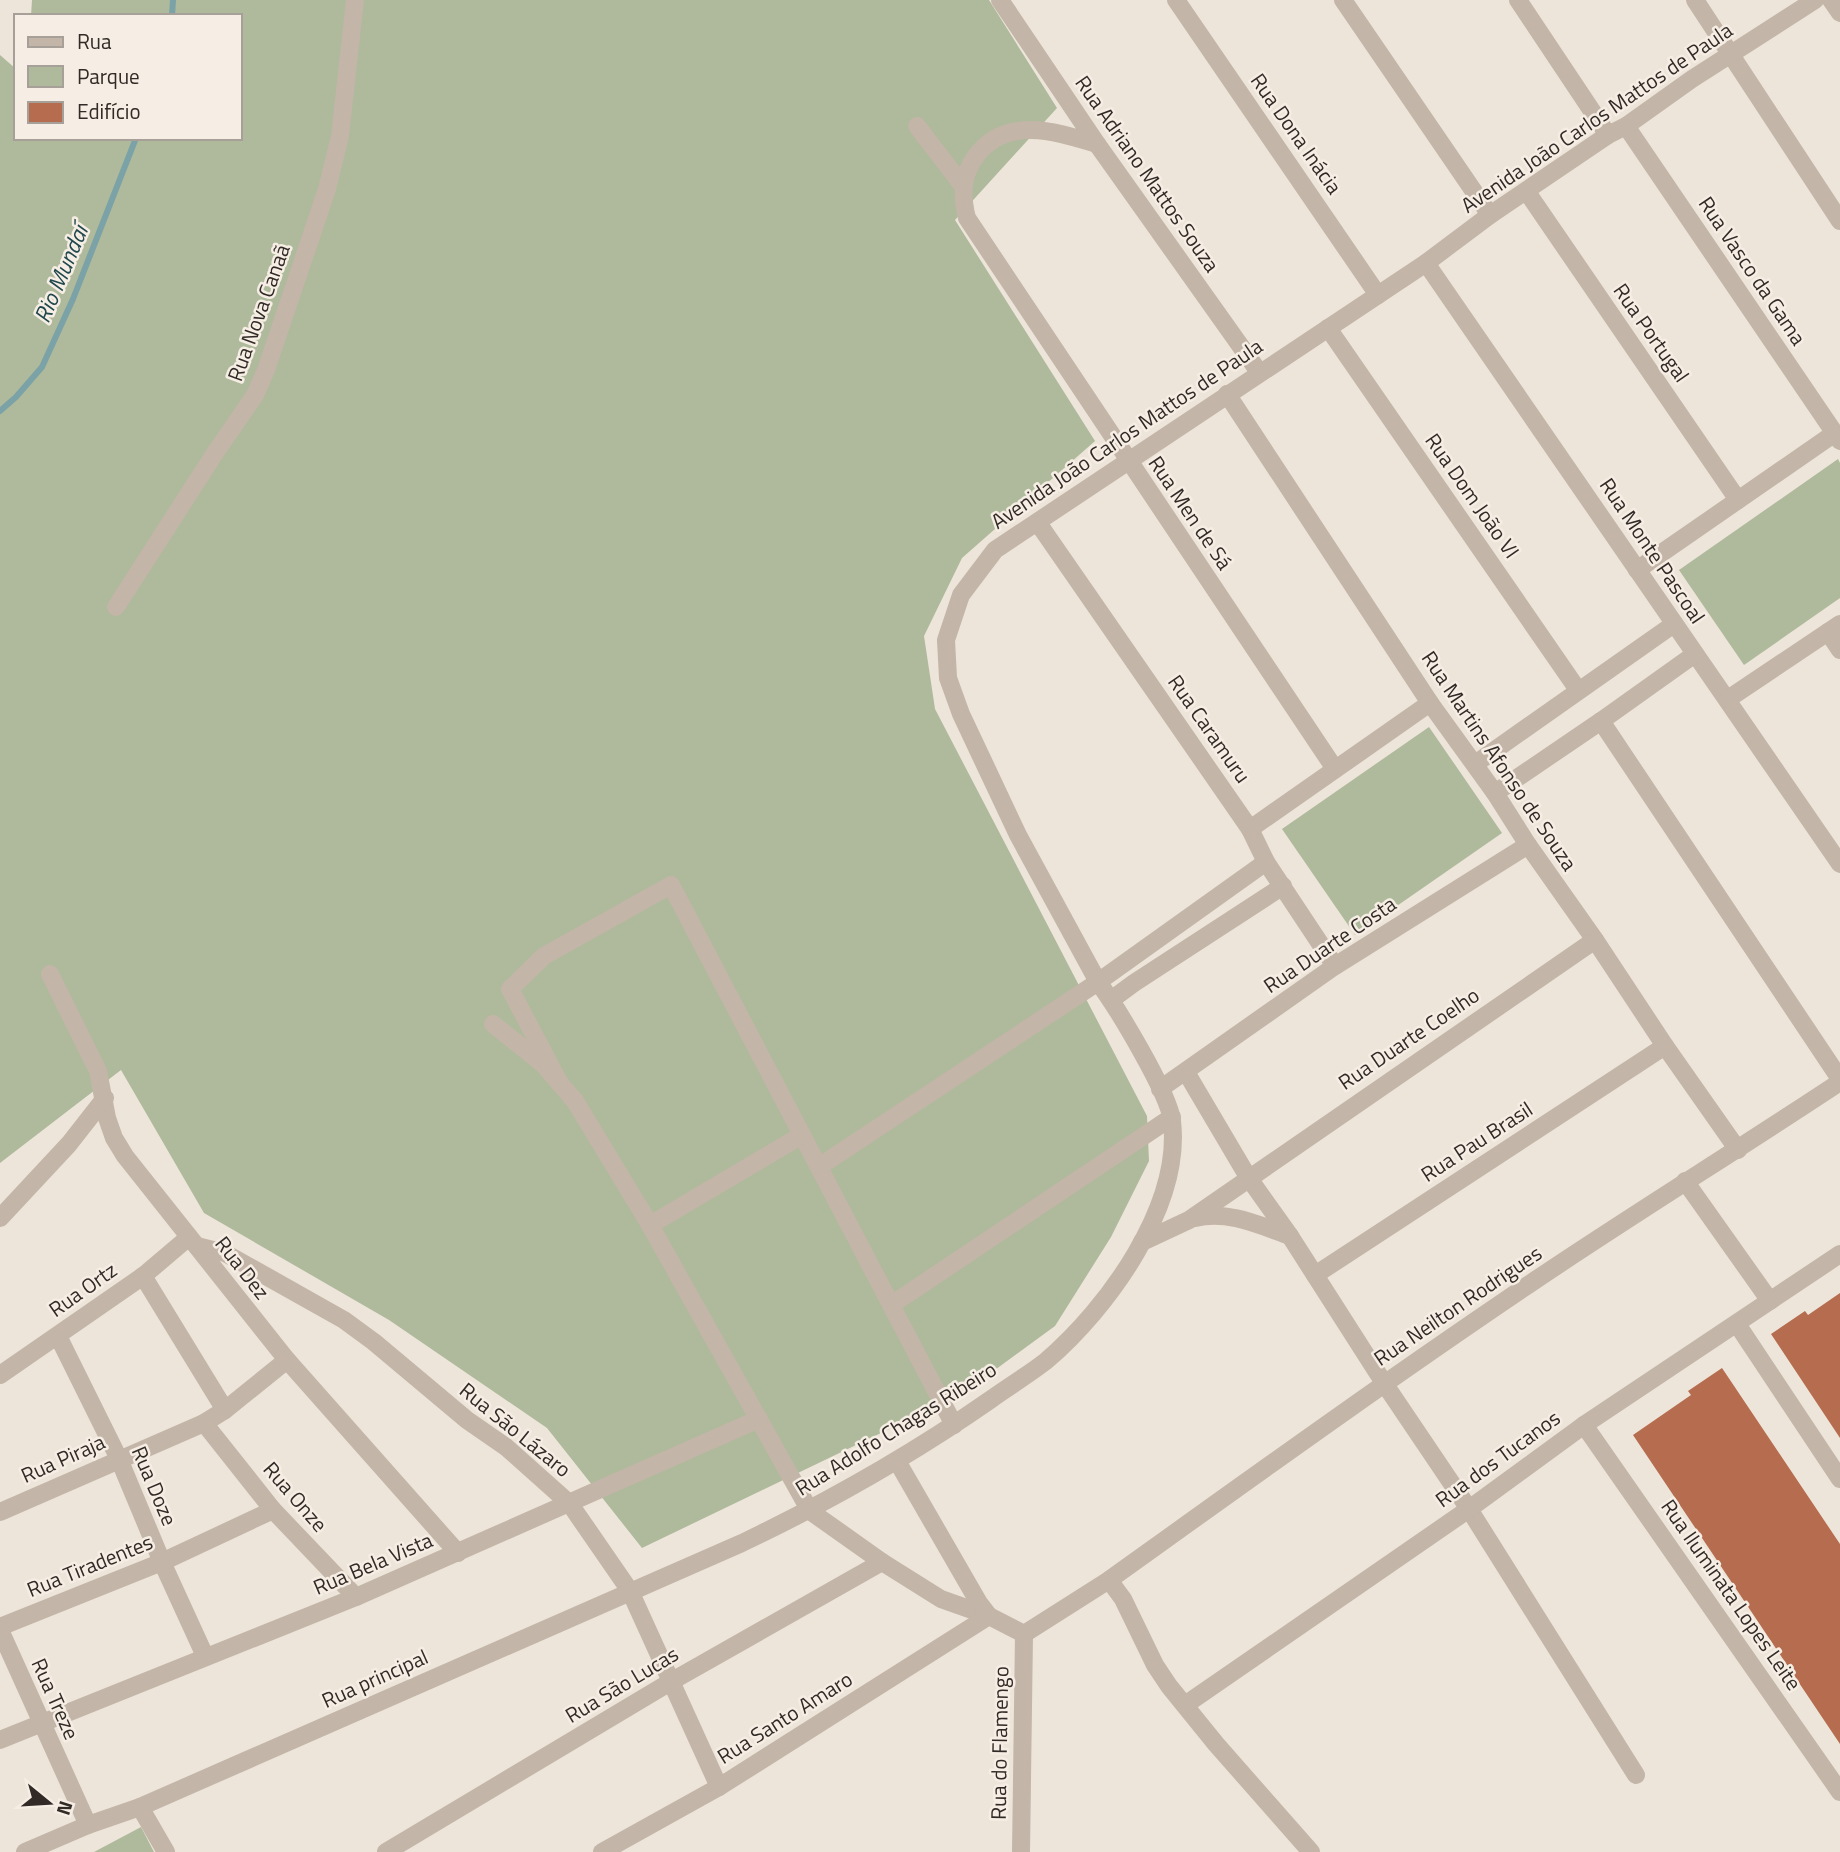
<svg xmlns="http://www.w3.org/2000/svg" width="1840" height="1852" font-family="'Titillium Web',sans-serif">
<rect width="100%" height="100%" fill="#ede5d9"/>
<g fill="#aeba9b">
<polygon points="32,0 989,0 1057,108 955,220 1095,441 962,558 924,636 935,709 1147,1116 1149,1161 1111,1237 1055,1326 962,1394 642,1548 547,1428 389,1320 204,1213 121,1070 0,1163 0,55 16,69 16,138 240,138 240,16 31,16"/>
<polygon points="1838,459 1840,463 1840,598 1744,665 1679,570"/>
<polygon points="1429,727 1502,833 1355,935 1282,829"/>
<polygon points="141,1827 154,1852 94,1852"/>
</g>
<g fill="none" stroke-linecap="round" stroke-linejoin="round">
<g stroke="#7ba2a6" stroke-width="6">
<polyline points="172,16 173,0"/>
<polyline points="0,411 16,397 42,367 73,299 136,138"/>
</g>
</g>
<g fill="#b66c4e">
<polygon points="1840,1293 1840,1438 1771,1334 1805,1311 1808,1315"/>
<polygon points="1722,1368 1840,1544 1840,1744 1633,1435 1691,1395 1688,1391"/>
</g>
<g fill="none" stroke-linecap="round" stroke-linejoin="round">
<g stroke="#c3b5a7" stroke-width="18">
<polyline points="1000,0 1097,144 1259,372"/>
<polyline points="1176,0 1378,295"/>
<polyline points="1343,0 1490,215"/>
<polyline points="1518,0 1608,135"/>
<polyline points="1695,0 1840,221"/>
<polyline points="1831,0 1840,13"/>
<polyline points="917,126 963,186"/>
<polyline points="1626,126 1840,441"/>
<path d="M1097,144C1057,132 1007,115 976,156C962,175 961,195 967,218L1335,769"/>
<polyline points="1527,192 1738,500"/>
<polyline points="1426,263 1840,864"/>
<polyline points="1328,328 1578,690"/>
<polyline points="1227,394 1430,703 1495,793 1528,845 1595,940 1665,1046 1738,1150"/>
<polyline points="1038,523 1250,829 1266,862 1335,966"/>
<polyline points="1637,570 1835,433"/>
<polyline points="116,607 215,453 255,395 266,370 327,189 340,136 355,0"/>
<polyline points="1828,632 1840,650"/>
<polyline points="1728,699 1840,624"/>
<polyline points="1601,721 1840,1079"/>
<polyline points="1475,764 1674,624"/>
<polyline points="1495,793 1601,721 1695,654"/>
<polyline points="1250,829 1430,703"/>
<polyline points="50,974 98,1071 107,1118 114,1138 125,1156 287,1360 458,1553"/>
<polyline points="1111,1000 1134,983 1283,886"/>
<polyline points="493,1024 543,1064 575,1101 650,1225 810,1511 882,1562 941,1599 989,1616"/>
<polyline points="1186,1072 1248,1177 1290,1236 1384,1383 1469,1509 1636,1775"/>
<polyline points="559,1082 510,989 544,956 671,885 954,1425"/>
<polyline points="1160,1089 1335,966 1528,845"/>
<polyline points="820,1166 1098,982 1266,862"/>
<polyline points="1685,1181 1770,1301"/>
<polyline points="0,1218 69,1144 105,1098"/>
<path d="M1195,1218C1228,1210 1259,1225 1290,1236"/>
<polyline points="650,1225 802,1135"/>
<polyline points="1142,1242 1189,1220 1595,940"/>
<polyline points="197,1246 225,1253 344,1320 374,1342 467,1420 506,1447 570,1504 630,1591 719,1787"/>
<polyline points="1315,1275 1665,1046"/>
<polyline points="143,1276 225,1410"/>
<polyline points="891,1305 1172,1117"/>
<polyline points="1737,1324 1840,1479"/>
<polyline points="58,1336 119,1459 162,1562 205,1656"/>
<polyline points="0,1375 143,1276 189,1237"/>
<polyline points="204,1423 273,1510 356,1597"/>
<polyline points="1584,1425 1840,1792"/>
<polyline points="897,1461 979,1603 989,1616 1024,1634 1109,1580 1123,1599 1155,1665 1169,1686 1216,1744 1311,1852"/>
<polyline points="0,1512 204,1423 225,1410 287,1360"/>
<path d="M1109,1580C1250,1479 1390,1378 1534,1281C1635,1213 1739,1149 1840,1082"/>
<polyline points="0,1627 162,1562 273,1510"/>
<polyline points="0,1630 88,1825"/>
<polyline points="1185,1705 1469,1509 1584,1425 1840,1254"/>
<polyline points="0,1740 356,1597 759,1419"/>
<polyline points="140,1807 166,1852"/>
<path d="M25,1852L88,1825L140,1807L742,1543C828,1502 911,1455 990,1400C1008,1387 1028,1375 1046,1361C1108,1308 1182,1206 1172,1121C1169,1093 1116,1006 1098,982L1018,835L961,714L948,678L946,640L961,595L995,550L1426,263L1490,215L1608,135L1626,126L1692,79L1815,0"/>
<polyline points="386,1852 672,1681 882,1562"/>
<polyline points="602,1852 719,1787 989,1616"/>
<polyline points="1021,1852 1024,1634"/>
</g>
</g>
<g text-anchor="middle" stroke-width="5" stroke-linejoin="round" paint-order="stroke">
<g font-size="21" fill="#312a26" stroke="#f6eee4">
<text transform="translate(1597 118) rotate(-34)" y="7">Avenida João Carlos Mattos de Paula</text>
<text transform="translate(1296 134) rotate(55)" y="7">Rua Dona Inácia</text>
<text transform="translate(1147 174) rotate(55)" y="7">Rua Adriano Mattos Souza</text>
<text transform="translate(1752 271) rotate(56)" y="7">Rua Vasco da Gama</text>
<text transform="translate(259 313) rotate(-70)" y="7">Rua Nova Canaã</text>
<text transform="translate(1651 333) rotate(55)" y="7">Rua Portugal</text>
<text transform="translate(1127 434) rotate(-34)" y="7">Avenida João Carlos Mattos de Paula</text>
<text transform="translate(1472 496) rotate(55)" y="7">Rua Dom João VI</text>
<text transform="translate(1190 513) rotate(56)" y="7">Rua Men de Sá</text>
<text transform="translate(1652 551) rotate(56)" y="7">Rua Monte Pascoal</text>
<text transform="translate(1209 729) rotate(55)" y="7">Rua Caramuru</text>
<text transform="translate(1499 761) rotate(56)" y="7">Rua Martins Afonso de Souza</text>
<text transform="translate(1330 945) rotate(-34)" y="7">Rua Duarte Costa</text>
<text transform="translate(1409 1039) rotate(-34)" y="7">Rua Duarte Coelho</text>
<text transform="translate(1477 1142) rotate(-33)" y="7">Rua Pau Brasil</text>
<text transform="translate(242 1268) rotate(52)" y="7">Rua Dez</text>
<text transform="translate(83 1290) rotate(-35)" y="7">Rua Ortz</text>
<text transform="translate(1458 1306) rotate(-34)" y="7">Rua Neilton Rodrigues</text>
<text transform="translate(896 1429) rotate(-32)" y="7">Rua Adolfo Chagas Ribeiro</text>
<text transform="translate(515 1430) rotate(39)" y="7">Rua São Lázaro</text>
<text transform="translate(63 1459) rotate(-24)" y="7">Rua Piraja</text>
<text transform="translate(1498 1459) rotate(-36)" y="7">Rua dos Tucanos</text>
<text transform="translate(154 1486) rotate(67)" y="7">Rua Doze</text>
<text transform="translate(295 1497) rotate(49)" y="7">Rua Onze</text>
<text transform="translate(373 1564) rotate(-23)" y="7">Rua Bela Vista</text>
<text transform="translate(90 1566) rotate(-22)" y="7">Rua Tiradentes</text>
<text transform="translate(1731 1595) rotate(55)" y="7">Rua Iluminata Lopes Leite</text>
<text transform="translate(375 1679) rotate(-24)" y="7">Rua principal</text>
<text transform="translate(622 1685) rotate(-31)" y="7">Rua São Lucas</text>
<text transform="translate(55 1699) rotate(66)" y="7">Rua Treze</text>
<text transform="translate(785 1718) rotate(-32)" y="7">Rua Santo Amaro</text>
<text transform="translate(1000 1743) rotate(-89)" y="7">Rua do Flamengo</text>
</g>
<g font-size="23" font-style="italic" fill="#21484d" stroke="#f6eee4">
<text transform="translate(61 274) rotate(-67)" y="8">Rio Mundaí</text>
</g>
</g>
<rect x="14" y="14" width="228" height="126" fill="#f6eee4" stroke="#a7a098" stroke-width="2"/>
<rect x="28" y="37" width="35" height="10" fill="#c3b5a7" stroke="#a7a098" stroke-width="2"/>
<text x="77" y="49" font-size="21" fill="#312a26">Rua</text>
<rect x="28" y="66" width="35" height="21" fill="#aeba9b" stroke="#a7a098" stroke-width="2"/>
<text x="77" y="84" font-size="21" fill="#312a26">Parque</text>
<rect x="28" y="102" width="35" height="21" fill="#b66c4e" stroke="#a7a098" stroke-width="2"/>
<text x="77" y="119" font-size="21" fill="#312a26">Edifício</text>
<g transform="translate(49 1803) rotate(108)" stroke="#f6eee4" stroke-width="5" paint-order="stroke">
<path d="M0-5L12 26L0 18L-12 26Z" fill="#312a26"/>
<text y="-10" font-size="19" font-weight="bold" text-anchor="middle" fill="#312a26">N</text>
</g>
</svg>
